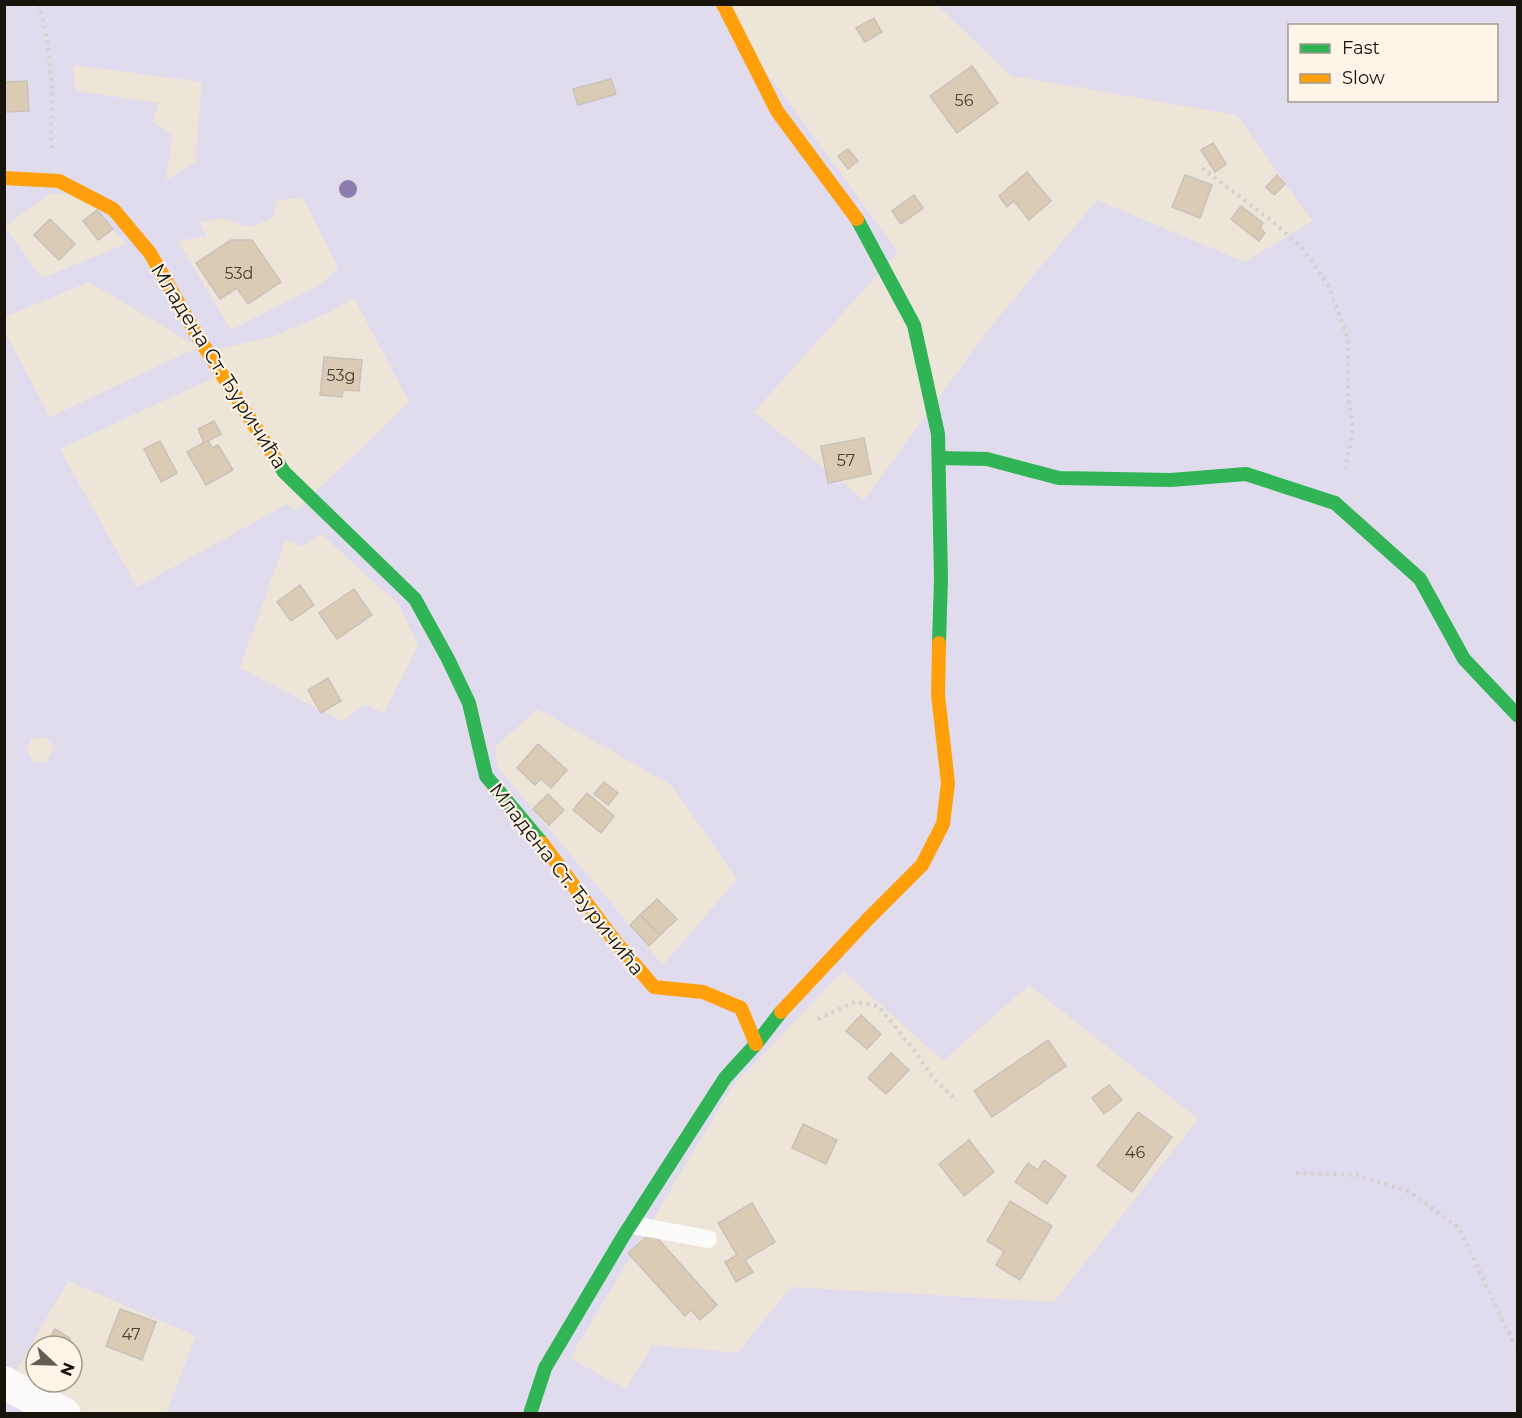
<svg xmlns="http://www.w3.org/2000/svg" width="1522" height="1418" font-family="Montserrat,sans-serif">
<rect width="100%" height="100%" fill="#eee5d9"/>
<path fill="#e0dced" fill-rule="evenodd" d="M5,5H718L898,252L754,412L864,500L991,326L1097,200L1245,262L1312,221L1237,115L1011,76L937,5H1517V1413H166L196,1336L68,1281L16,1371L86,1413H5L4,331L50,417L198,347L89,282L5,317ZM1290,26H1496V100H1290ZM73,65L202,82L195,162L166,180L172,136L153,121L159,103L76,91ZM82,193L126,244L42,278L5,227L49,194ZM303,198L338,268L320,285L231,330L178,241L207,236L200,222L222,218L250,227L275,217L276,200ZM354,298L409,402L296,511L287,504L137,587L60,449L213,378L215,350L274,336L330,312ZM321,534L399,605L418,646L384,713L365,705L341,721L240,668L285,541L303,546ZM538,709L671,785L737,879L663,965L497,766L496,746ZM46,737L54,748L45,763L34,762L26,750L32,739ZM843,971L943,1061L1029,985L1198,1119L1054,1302L791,1287L737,1353L652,1345L626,1389L570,1358L732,1087Z"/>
<g fill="#dacbb4" stroke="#c9c2b9" stroke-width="1.5">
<polygon points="874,18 882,32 865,42 856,28"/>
<polygon points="972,66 998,103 957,133 930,96"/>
<polygon points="611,79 616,94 578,105 573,89"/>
<polygon points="27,81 29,111 4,112 4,82"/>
<polygon points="1213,143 1226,164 1215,172 1201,150"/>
<polygon points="848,149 858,161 848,169 838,156"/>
<polygon points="1027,172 1051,201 1029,220 1014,201 1007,207 999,196"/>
<polygon points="1185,175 1212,185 1200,218 1172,207"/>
<polygon points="1277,175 1285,184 1274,195 1266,187"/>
<polygon points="914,195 923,208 901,224 892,211"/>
<polygon points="1241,206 1263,223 1260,228 1265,233 1259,241 1231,219"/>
<polygon points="97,210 113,229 98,240 83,221"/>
<polygon points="50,219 75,244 59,260 34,235"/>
<polygon points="231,240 252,240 281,282 248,304 237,288 220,299 196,263"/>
<polygon points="324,357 362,360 359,391 343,390 342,397 320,395"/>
<polygon points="214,421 221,434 204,443 198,429"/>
<polygon points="864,438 871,474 828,483 821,446"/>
<polygon points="208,440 212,448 218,445 233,470 206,485 187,452"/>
<polygon points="160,441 177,473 161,482 144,449"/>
<polygon points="300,585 314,605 291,621 277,602"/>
<polygon points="354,589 372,615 337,639 319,613"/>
<polygon points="328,678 341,701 321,713 308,690"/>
<polygon points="538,744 567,770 551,788 541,779 535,785 517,768"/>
<polygon points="604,782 618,793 608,805 594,794"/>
<polygon points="587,793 614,816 601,833 573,810"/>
<polygon points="548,794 564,810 549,825 533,809"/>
<polygon points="657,899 677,919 660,935 640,915"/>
<polygon points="640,915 660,935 649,946 630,925"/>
<polygon points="861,1015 881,1034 867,1049 846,1031"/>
<polygon points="1048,1040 1066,1066 992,1117 974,1091"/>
<polygon points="891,1053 909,1070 886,1094 868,1078"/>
<polygon points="1109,1085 1122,1100 1104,1114 1092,1098"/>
<polygon points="1138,1112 1172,1137 1132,1192 1097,1166"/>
<polygon points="803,1124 837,1140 826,1164 792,1148"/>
<polygon points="969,1140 994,1172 964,1196 939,1164"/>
<polygon points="1044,1160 1066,1176 1047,1204 1015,1182 1028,1163 1038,1170"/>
<polygon points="1010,1201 1052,1226 1020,1280 996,1265 1004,1251 987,1241"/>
<polygon points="752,1203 775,1242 745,1260 753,1272 736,1282 725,1262 737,1255 718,1223"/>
<polygon points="652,1232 717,1305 700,1320 691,1310 685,1316 628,1253"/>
<polygon points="120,1309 156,1322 142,1360 106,1346"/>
<polygon points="55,1329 70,1338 66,1346 45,1346"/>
</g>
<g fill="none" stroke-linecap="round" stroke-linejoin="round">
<g stroke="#d4d1ce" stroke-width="4" stroke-dasharray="3 4.5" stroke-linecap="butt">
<polyline points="39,4 47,38 52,84 51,142 53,149"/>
<polyline points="1202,168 1273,222 1304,250 1329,287 1348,339 1348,393 1353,430 1344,475"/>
<polyline points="818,1019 855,1002 878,1006 914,1050 934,1079 957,1101"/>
<polyline points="1296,1173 1357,1175 1410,1192 1459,1228 1513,1342 1518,1348"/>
</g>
<polyline stroke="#fcfbf9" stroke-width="18" points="632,1225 708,1239"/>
<polyline stroke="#fcfbf9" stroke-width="33" points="4,1383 64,1414"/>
<g stroke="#30b455" stroke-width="14">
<polyline points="857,219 914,325 938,434 941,578 939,643"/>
<polyline points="275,458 284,472 415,599 448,659 469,703 486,776 542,843"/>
<polyline points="939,458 987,459 1059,478 1171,480 1246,474 1335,503 1420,579 1464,659 1518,716"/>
<polyline points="530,1414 545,1368 624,1235 725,1078 756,1044 781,1012"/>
</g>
<g stroke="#ff9f0a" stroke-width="14">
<polyline points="723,4 777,111 857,219"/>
<polyline points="4,178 59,181 113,209 150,253 195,332 275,458"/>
<polyline points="542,843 614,940 654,987 703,992 741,1008 756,1044"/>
<polyline points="781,1012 867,920 922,865 943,824 948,783 938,695 939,643"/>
</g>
</g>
<circle fill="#8d7cae" cx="348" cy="189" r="9"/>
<g text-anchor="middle" stroke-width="4.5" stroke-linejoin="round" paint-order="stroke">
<g font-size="16" fill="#484135">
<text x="964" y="106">56</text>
<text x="239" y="279">53d</text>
<text x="341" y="381">53g</text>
<text x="846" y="466">57</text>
<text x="1135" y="1158">46</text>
<text x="131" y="1340">47</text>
</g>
<g font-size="20" fill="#18130b" stroke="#fef4e7">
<text transform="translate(219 366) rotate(58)" y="7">Младена Ст. Ђуричића</text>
<text transform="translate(567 879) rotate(52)" y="7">Младена Ст. Ђуричића</text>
</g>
</g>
<rect width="1522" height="1418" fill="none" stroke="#18130b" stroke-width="12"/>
<rect x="1288" y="24" width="210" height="78" fill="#fef4e7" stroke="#a29a8f" stroke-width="1.5"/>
<rect x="1300" y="44" width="30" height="9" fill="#30b455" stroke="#a29a8f" stroke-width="1.5"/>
<text x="1342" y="54" font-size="18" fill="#18130b">Fast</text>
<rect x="1300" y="74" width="30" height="9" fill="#ff9f0a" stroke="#a29a8f" stroke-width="1.5"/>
<text x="1342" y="84" font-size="18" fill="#18130b">Slow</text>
<g transform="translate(54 1364) rotate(112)"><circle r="28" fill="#fef4e7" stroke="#a29a8f" stroke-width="1.5"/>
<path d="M0-4.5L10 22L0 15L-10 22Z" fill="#635c53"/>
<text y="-9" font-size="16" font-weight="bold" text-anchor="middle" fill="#18130b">N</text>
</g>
</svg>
